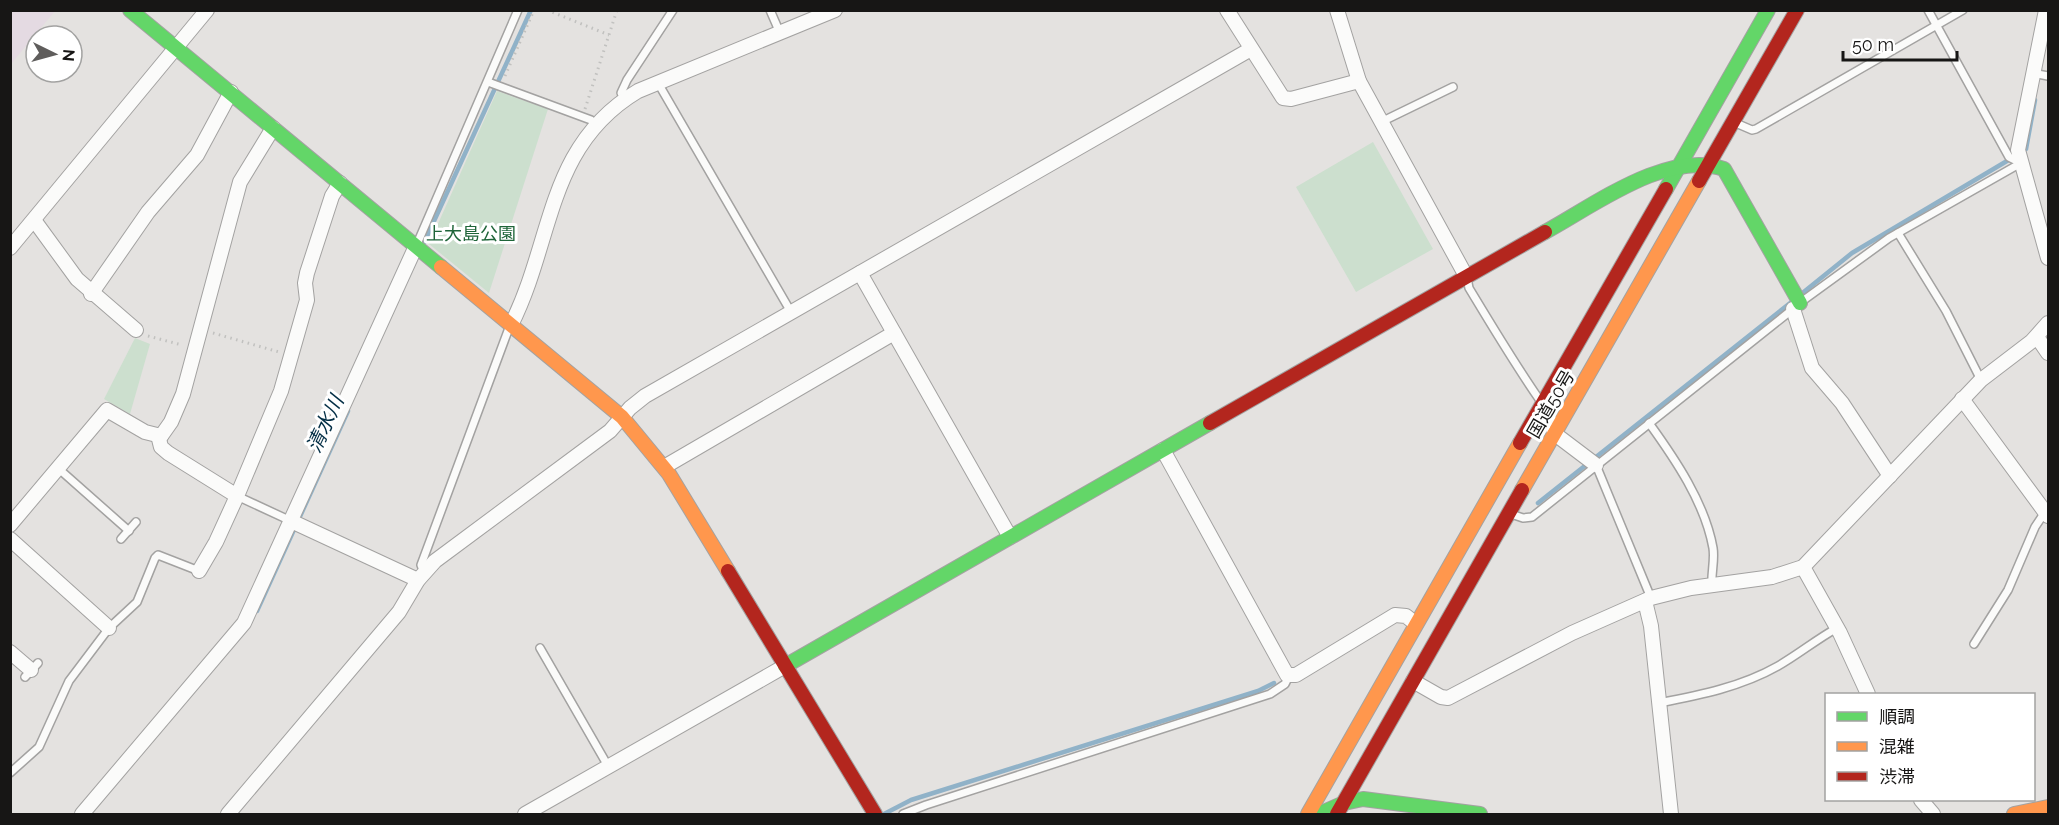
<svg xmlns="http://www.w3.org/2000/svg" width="2059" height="825" font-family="Raleway,'Noto Sans JP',sans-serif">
<rect width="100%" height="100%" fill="#e4e2e0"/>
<polygon fill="#e4dae2" points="11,10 55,11 11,64 10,11"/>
<g fill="#ccdfce">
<polygon points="497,91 548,109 489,293 429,244"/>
<polygon points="1373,142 1433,249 1356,292 1296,187"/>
<polygon points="135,338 150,344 130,414 104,399"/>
</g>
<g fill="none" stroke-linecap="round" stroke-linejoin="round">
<g stroke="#90b2c8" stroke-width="4.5">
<polyline points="2022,152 2026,149 2035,100"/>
<polyline points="423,245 531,10"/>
<polyline points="1800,295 1852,253 2012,158"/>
<polyline points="1538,503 1794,300"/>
<polyline points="257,611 348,411"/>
<polyline points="884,814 911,800 1258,691 1274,683"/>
</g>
<g stroke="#a3a2a1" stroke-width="10">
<g id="lane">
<polyline points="770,10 780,33"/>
<polyline points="1928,10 2009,157 2021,163"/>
<polyline points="2032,73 2048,76"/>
<polyline points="488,82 591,120 596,125"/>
<polyline points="658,83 791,312"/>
<polyline points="625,99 621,93 627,80 673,10"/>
<polyline points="1381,122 1453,87"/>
<polyline points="1738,124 1752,130 1756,129 1963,10"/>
<polyline points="1898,233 1946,311 1981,380"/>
<polyline points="417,244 518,10"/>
<path d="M1467,278L1469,288C1492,326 1514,363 1539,399"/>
<polyline points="1801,302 1889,238 2021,163"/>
<path d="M1649,423C1675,459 1705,503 1713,548C1715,560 1711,573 1712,585"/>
<polyline points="1596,465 1651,598"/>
<polyline points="59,469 129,531"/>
<polyline points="237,496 291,521"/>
<polyline points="1514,515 1523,518 1532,517 1793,309"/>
<polyline points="121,539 136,522"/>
<polyline points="424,572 421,565 509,328"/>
<polyline points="1974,644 2008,590 2035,527 2045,512"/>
<polyline points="540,648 608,766"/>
<polyline points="25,677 38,663"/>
<path d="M1659,703C1700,695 1741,687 1778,666C1799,654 1817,639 1837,628"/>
<polyline points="10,773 39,747 69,681 109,628 137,602 155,558 158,555 199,571"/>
<polyline points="903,814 926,805 1270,694 1285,684 1289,676"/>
</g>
</g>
<g stroke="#a3a2a1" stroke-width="16">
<g id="street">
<polyline points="1227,10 1283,98 1291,99 1359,81"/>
<polyline points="1337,10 1359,81 1466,276"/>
<polyline points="2046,10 2018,150 2048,258"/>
<polyline points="34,220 77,279 136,330"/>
<polyline points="10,248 207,10"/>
<polyline points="860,273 1010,537"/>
<polyline points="91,294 148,212 197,155 231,92"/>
<polyline points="1793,309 1812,368 1842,403 1890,476"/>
<path d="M511,325C554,240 546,146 638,91L835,10"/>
<polyline points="2037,337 2048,353"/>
<polyline points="1962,399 2048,516"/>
<polyline points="1543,405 1555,434 1596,465"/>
<polyline points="1163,450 1287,675 1296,675 1395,615 1406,616 1416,624"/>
<polyline points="664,467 894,333"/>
<polyline points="237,496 168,453 161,447 159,439 171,422 183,394 240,182 273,128"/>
<polyline points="291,521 418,580"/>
<polyline points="10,525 107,410 145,432 161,436"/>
<polyline points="10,539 109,628"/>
<polyline points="1803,567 1840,633 1868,694"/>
<polyline points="199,571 216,542 237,496 281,391 307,300 305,283 307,273 332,196 340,183"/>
<polyline points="1645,601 1651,626 1671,814"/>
<polyline points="10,652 31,670"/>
<polyline points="1413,681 1441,697 1448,698 1572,633 1651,598 1691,588 1772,577 1803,567 1981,380 2032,341 2048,323"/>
<polyline points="1921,800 1933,814"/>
<polyline points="82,814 244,623 416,246"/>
<polyline points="228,814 399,612 418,580 435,561 610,431 630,408 645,396 1251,49"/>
<polyline points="525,814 785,666"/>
</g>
</g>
<g stroke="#a3a2a1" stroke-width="16">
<g id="fast">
<polyline points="130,10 441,267"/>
<polyline points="1666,189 1768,10"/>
<path d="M1545,232C1593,206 1668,149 1724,169L1800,303"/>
<polyline points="785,666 1210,423"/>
<polyline points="1319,814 1344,803 1363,799 1480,814"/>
</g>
</g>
<g stroke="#a3a2a1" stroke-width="16">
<g id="slow">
<polyline points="441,267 622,417 669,474 728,571"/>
<polyline points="1522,490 1699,181"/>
<polyline points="1308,814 1520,443"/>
<polyline points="2014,814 2048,807"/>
</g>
</g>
<g stroke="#a3a2a1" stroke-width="16">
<g id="jam">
<polyline points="1699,181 1797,10"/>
<polyline points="1210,423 1545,232"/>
<polyline points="1520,443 1666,189"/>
<polyline points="728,571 875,814"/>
<polyline points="1337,814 1522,490"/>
</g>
</g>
<g stroke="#c1c1bf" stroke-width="3" stroke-dasharray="1.5 4.5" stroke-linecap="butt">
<polyline points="547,10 609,35"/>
<polyline points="505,76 534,10"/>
<polyline points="585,109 617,10"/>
<polyline points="213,333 279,352"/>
<polyline points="148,336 182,345"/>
</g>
<use href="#lane" stroke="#fbfbfa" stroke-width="7"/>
<use href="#street" stroke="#fbfbfa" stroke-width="14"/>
<use href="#fast" stroke="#63d668" stroke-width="14"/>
<use href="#slow" stroke="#ff974d" stroke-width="14"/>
<use href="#jam" stroke="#b3261e" stroke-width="14"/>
</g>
<g text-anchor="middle" stroke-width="6" stroke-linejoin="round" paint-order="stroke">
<g font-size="18" fill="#1f6539" stroke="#fff">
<text x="471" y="240">上大島公園</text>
</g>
<g font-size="18" fill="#171615" stroke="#fff">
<text transform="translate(1551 404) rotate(-60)" y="6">国道50号</text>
</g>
<g font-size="20" font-style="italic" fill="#032e45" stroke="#fff">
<text transform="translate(325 424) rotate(-65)" y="7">清水川</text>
</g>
</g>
<rect width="2059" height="825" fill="none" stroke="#171615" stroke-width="24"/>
<rect x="1825" y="693" width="210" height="108" fill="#ffffff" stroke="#a2a2a1" stroke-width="1.5"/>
<rect x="1837" y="712" width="30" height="9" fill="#63d668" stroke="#a2a2a1" stroke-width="1.5"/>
<text x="1879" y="723" font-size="18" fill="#171615">順調</text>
<rect x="1837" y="742" width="30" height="9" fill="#ff974d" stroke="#a2a2a1" stroke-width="1.5"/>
<text x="1879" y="753" font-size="18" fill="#171615">混雑</text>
<rect x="1837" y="772" width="30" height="9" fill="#b3261e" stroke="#a2a2a1" stroke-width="1.5"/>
<text x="1879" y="783" font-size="18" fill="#171615">渋滞</text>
<g transform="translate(54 54) rotate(95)"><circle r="28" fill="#ffffff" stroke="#a2a2a1" stroke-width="1.5"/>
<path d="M0-4.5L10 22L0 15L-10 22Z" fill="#5f5d5c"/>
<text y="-9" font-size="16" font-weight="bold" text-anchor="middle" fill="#171615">N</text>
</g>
<path d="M1843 51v9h114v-9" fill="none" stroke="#171615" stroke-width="3"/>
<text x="1852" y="51" font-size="18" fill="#171615" stroke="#ffffff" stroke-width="4.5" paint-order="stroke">50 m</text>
</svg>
